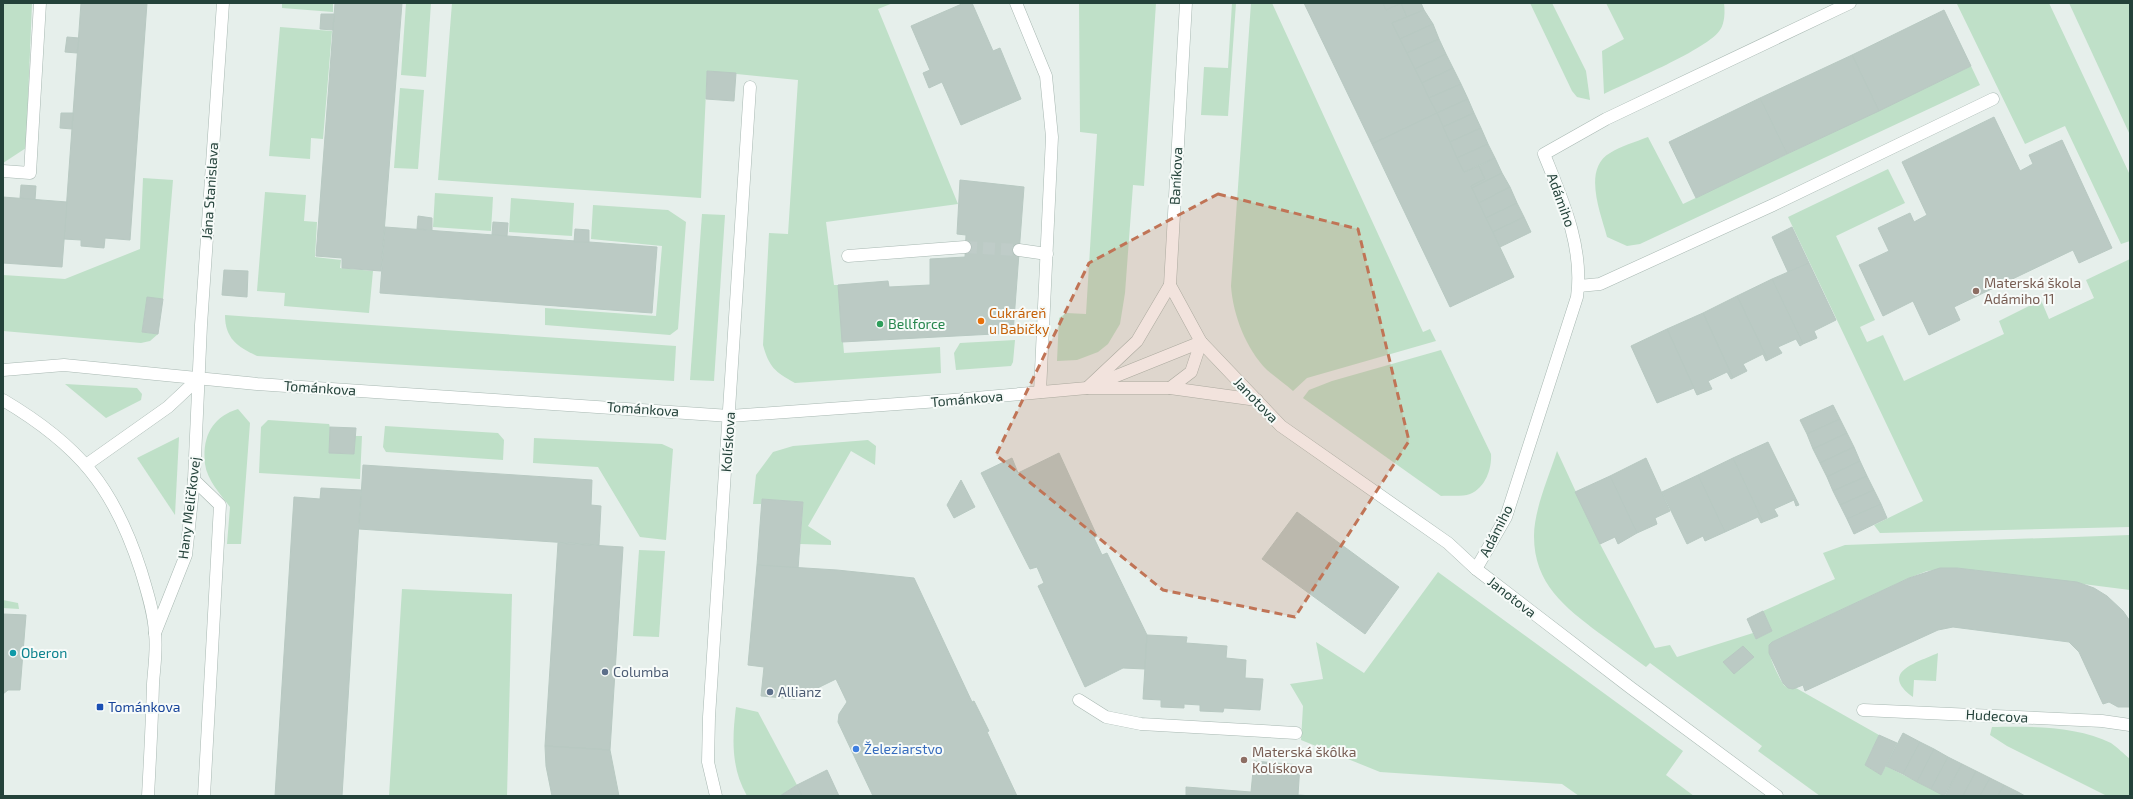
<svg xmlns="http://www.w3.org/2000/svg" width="2133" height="799" font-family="'Exo 2',sans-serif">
<rect width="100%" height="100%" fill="#e6efeb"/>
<g fill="#bfe0c8">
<polygon points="3,3 32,3 26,148 3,163"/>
<polygon points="282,3 333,3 333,12 282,8"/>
<polygon points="406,3 431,3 426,77 401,75"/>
<path d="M452,3H893L878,9L958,204L826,222L834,285H838L844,353L940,347L941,373L795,383C775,372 769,367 763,345L769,233L788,234L798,80L707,71L701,198L438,180Z"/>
<polygon points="1079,3 1156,3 1144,186 1133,185 1125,293 1120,324 1108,344 1098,352 1077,360 1057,361 1059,318 1066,313 1086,314 1097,134 1080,132"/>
<polygon points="1232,3 1236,3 1228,116 1201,115 1204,67 1228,68"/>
<path d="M1251,3H1272L1423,332L1430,329L1436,341L1307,378L1293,391C1285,384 1275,377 1267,370C1246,349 1233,315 1231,286Z"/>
<polygon points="1530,3 1552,3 1586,71 1590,100 1577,97 1572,91"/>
<path d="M1606,3H1724C1725,11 1725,23 1720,30C1708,49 1628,82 1604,94L1602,51L1624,39Z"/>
<polygon points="1959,3 2049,3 2130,175 2130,241 2121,244 2065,126 2025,144 1957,4"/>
<polygon points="2069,3 2130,3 2130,135"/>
<polygon points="280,27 332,31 323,139 311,138 310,159 269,156"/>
<path d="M1971,66L1980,85L1640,244L1627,246L1607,237C1601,214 1582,169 1610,153C1621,146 1635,142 1648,137L1683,204Z"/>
<polygon points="400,88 424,90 418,169 394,168"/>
<polygon points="1888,169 1905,203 1836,236 1875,320 1860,327 1867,342 1883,335 1904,381 2004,334 1999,321 2041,300 2049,319 2094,298 2086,280 2130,259 2130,527 1880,533 1874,525 1923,501 1788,217"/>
<polygon points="143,178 173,180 163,299 147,298 142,332 158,334 150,341 141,343 3,331 3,275 65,279 140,249"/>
<polygon points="265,192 306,195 304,221 317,222 315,257 341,260 340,268 373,271 369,313 284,306 285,293 257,291"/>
<polygon points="435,193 493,197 491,231 433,227"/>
<polygon points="511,198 574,203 572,236 509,232"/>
<polygon points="593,205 668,210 686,222 678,329 670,335 545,325 545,308 656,316 662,246 591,239"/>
<polygon points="702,214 725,215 714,381 690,380"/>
<path d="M225,315L676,346L674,381L257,356C238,347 225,339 225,315Z"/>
<polygon points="1015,340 1013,362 1011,366 956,370 954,353 960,343"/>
<path d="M1441,350L1491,454C1492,469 1485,488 1470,494C1462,497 1449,495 1441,496L1303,398L1309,390L1332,381Z"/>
<polygon points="65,384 137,388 142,394 141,400 106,418"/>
<path d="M238,409L250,423L241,544H227L230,507C221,495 207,480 205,464C202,437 212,417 238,409Z"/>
<polygon points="268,420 329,424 330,427 329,453 354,454 355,436 362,436 360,479 259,473 261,427"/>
<polygon points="385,426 498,433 504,440 503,460 386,452 383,447"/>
<polygon points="179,437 175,515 137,458"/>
<polygon points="534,438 662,444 673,449 666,540 640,537 598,467 533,463"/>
<polygon points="868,440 876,446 875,465 851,451 808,526 831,541 831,545 800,544 803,502 762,499 761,504 753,504 756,475 773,452 793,446"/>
<path d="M1557,451L1600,544L1655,648L1670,645L1677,657L1753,633L1756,639L1772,631L1763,611L1835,579L1823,553L1845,545L2130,535V590L1957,568L1927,571L1909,578L1772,642C1764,651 1778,676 1784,685L1788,688H1796L1879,735L1865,765L1881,775L1886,766L1945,796H1820L1758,751L1762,746L1650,663L1646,667C1630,656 1615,644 1599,633C1565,607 1534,584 1534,536C1534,510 1549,476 1557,451Z"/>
<polygon points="639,550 665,551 659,637 633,636"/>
<polygon points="1438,572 1683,751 1666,775 1694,796 1579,796 1562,784 1380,772 1301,740 1303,706 1290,684 1323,679 1316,642 1364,673"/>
<polygon points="402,589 512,594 507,796 389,796"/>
<polygon points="3,600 18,603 19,609 3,608"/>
<path d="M1938,653L1936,681L1914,680L1913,697C1879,672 1916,663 1938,653Z"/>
<path d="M736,707L758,712L797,785L780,796H747C731,768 732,739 736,707Z"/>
<path d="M1992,727C2028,726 2078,726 2111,743C2117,747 2124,754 2130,759V796H2107L2007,746L1990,735Z"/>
</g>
<g fill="#bbcac4" stroke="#b8c9c2">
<polygon points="81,3 147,3 130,240 105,238 104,248 81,246 81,240 64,239"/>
<polygon points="335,3 402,3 381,271 342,268 342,258 316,256"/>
<polygon points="964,3 972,3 993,51 1000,48 1021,99 961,125 942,82 929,88 923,73 930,70 911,26"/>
<polygon points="1304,3 1383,3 1386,10 1401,3 1407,17 1392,23 1437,113 1372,144"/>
<polygon points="1383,3 1401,3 1386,10"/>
<polygon points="1401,3 1421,3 1424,10 1407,17"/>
<polygon points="1424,10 1433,24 1400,39 1392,23"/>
<polygon points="1944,10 1971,66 1879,111 1852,55"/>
<polygon points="321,14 334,14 333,30 320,29"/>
<polygon points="1433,24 1439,39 1407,53 1400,39"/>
<polygon points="67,37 79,38 77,53 65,52"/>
<polygon points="1439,39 1446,54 1415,69 1407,53"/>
<polygon points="1446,54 1453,68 1422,83 1415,69"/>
<polygon points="1852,55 1879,111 1787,154 1760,98"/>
<polygon points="1453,68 1461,84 1429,98 1422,83"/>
<polygon points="707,71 736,73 734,101 706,99"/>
<polygon points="1461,84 1468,99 1437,113 1429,98"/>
<polygon points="1760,98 1787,154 1696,198 1669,142"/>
<polygon points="1468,99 1474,113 1443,127 1437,113"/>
<polygon points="61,113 73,113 72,129 60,128"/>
<polygon points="1437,113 1464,172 1479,166 1485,179 1471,186 1514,277 1450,307 1372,144"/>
<polygon points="1474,113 1481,128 1450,142 1443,127"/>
<polygon points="1994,117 2020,171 2033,164 2029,155 2062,140 2112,248 2079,263 2073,250 1954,307 1960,320 1929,335 1913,301 1883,316 1859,265 1889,251 1878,228 1910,213 1914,222 1927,215 1902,162"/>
<polygon points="1481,128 1488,144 1457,158 1450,142"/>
<polygon points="1488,144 1495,158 1464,172 1457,158"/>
<polygon points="1495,158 1502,173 1472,188 1471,186 1485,179 1479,166"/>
<polygon points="1502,173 1510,187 1479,203 1472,188"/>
<polygon points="960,180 1024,187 1013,333 842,342 838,285 888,281 889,287 930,285 930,259 965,257 966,235 957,234"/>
<polygon points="21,185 36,186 35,200 20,198"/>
<polygon points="1510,187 1517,203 1486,218 1479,203"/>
<polygon points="3,197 67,202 62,267 3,263"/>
<polygon points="1517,203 1524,217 1493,232 1486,218"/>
<polygon points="418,216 432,218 432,230 417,229"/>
<polygon points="1524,217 1531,232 1500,247 1493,232"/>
<polygon points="493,222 508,223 507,236 492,235"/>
<polygon points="385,227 657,247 652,313 380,293"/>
<polygon points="1792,227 1809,263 1788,272 1772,237"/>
<polygon points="575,229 589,230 589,242 574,242"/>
<polygon points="1809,263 1836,320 1814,331 1817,338 1803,344 1772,279"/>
<polygon points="224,270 248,271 247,297 222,295"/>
<polygon points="1772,279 1803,344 1800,346 1796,339 1778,347 1782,353 1768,360 1737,296"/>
<polygon points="1737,296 1768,360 1766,361 1763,354 1743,364 1747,371 1733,378 1703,313"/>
<polygon points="147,297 163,299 158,334 142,332"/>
<polygon points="1703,313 1733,378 1731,379 1727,372 1708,381 1712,389 1697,395 1667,329"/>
<polygon points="1667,329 1694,388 1657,403 1631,346"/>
<polygon points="1833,405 1840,419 1807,434 1800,420"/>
<polygon points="1840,419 1847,433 1813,449 1807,434"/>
<polygon points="330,427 356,428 354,454 329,453"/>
<polygon points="1847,433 1854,447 1820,463 1813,449"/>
<polygon points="1768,442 1799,505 1796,506 1794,500 1774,509 1778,516 1763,522 1733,458"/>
<polygon points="1854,447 1860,461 1827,477 1820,463"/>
<polygon points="1059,453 1097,536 1094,538 1102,555 1107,553 1147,635 1145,669 1123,668 1085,687 1038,586 1044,583 1037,567 1030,569 981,473 1012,458 1018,473"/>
<polygon points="1646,458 1670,511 1655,518 1657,524 1637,533 1610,476"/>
<polygon points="1733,458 1763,522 1761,523 1758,517 1725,532 1698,475"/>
<polygon points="1860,461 1867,476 1833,491 1827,477"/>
<polygon points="363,465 592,480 591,505 601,506 599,545 359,529"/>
<polygon points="1698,475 1725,532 1705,541 1703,536 1687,544 1662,492"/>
<polygon points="1610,476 1637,533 1618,544 1615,537 1600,544 1575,492"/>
<polygon points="1867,476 1874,490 1840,505 1833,491"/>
<polygon points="961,480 975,507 954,518 947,505"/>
<polygon points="321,488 361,490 342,796 275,796 294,497 320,499"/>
<polygon points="1874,490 1881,504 1847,519 1840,505"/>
<polygon points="762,499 803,502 798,569 757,565"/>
<polygon points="1881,504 1887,518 1854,534 1847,519"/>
<polygon points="1297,512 1399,587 1365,634 1262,559"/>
<polygon points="558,543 623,547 610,750 545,746"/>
<polygon points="757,565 837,570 914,578 972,702 974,701 989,731 987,732 1017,796 873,796 838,722 839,714 847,702 836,679 795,699 761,696 764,667 748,665"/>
<polygon points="1940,568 1957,568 2077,582 2094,588 2107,596 2123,611 2130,621 2130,707 2118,707 2109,702 2103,704 2079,652 2069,642 1953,627 1938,630 1805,691 1803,685 1793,689 1788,688 1783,683 1769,653 1769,645 1772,642 1909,578"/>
<polygon points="1763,611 1772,631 1756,639 1747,619"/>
<polygon points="3,614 26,615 20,690 8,690 3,694"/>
<polygon points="1147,635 1187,637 1186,643 1227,646 1226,658 1246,660 1245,678 1263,679 1260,710 1224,708 1223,712 1200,711 1200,705 1184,704 1184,708 1161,707 1161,700 1143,699"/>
<polygon points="1743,646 1754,657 1734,674 1723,662"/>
<polygon points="1903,733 1920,742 1903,774 1886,766"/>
<polygon points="1879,735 1897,743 1881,775 1865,765"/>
<polygon points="1920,742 1934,749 1917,782 1903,774"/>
<polygon points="545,746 610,750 619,796 552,796 546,766"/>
<polygon points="1934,749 1948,757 1931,789 1917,782"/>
<polygon points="1948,757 1962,764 1944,796 1931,789"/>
<polygon points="1254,761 1300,765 1298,795 1312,796 1186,796 1186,787 1251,792"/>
<polygon points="1962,764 1976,771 1963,796 1945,796"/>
<polygon points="827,770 839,796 802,796 797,785"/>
<polygon points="1976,771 1990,778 1980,796 1963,796"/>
<polygon points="1990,778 2004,785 1998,796 1980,796"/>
<polygon points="797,785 802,796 780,796 783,794"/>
<polygon points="2004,785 2018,792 2016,796 1998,796"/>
<polygon points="2018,792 2025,796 2016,796"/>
</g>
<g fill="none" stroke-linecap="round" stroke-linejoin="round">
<polyline stroke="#bfccc8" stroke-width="12" stroke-dasharray="12 6" stroke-linecap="butt" points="965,247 1019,250"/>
<g stroke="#a8b8b2" stroke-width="13">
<g id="minor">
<polyline points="1016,3 1046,76 1052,137 1040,392"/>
<polyline points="1186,3 1170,285 1201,342 1281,426 1448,543 1476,569 1631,688 1777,796"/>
<polyline points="3,171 30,173 40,3"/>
<polyline points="1019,250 1047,254"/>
<polyline points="848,256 965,247"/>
<polyline points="1579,286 1600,284 1773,205 1993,99"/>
<polyline points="3,370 64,365 257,384 730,416 953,400 1087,388 1170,388 1257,400"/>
<polyline points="1094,385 1201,342"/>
<polyline points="1087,388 1137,341 1170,285"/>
<polyline points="1170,388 1191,372 1201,342"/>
<path d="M3,400C79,445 114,487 141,571C147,591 154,613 155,633C157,650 154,668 153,684C152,722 150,759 148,796"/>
<polyline points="86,465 168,407 199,378"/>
<polyline points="194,480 220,505 204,796"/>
<path d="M1476,569L1506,517L1577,297C1584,247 1562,199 1544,154L1606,119L1850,3"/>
<polyline points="155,633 186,555 194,480 201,325 223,3"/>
<polyline points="1079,700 1106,717 1141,724 1296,733"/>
<polyline points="1863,710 2102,721 2130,725"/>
<polyline points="716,796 708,762 709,717 750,87"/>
</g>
</g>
<use href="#minor" stroke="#fff" stroke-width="12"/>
</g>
<path fill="#c07456" fill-opacity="0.2" stroke="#c07456" stroke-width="3" stroke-dasharray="8 5" stroke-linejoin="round" d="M1218,194L1358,229L1409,441L1295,617L1163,590L996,455L1089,263Z"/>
<g fill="#8d6e63" stroke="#f7fbf9" stroke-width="1.5">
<circle cx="1976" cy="291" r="4"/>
<circle cx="1244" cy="760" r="4"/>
</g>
<circle fill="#e8710a" stroke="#f7fbf9" stroke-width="1.5" cx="981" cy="321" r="4"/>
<circle fill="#2e9e5b" stroke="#f7fbf9" stroke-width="1.5" cx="880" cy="324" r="4"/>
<circle fill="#0f9aa8" stroke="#f7fbf9" stroke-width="1.5" cx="13" cy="653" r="4"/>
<g fill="#5c6f8a" stroke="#f7fbf9" stroke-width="1.5">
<circle cx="605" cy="672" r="4"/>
<circle cx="770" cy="692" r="4"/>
</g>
<rect fill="#1a4fb4" stroke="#f7fbf9" stroke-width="1.5" x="96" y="703" width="8" height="8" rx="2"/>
<circle fill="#3f7fe0" stroke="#f7fbf9" stroke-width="1.5" cx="856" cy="749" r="4"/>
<g text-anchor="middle" stroke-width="4" stroke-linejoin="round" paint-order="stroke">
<g font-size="14" fill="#24423a" stroke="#f7fbf9">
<text transform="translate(1176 176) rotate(-87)" y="5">Baníkova</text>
<text transform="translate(210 191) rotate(-86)" y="5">Jána Stanislava</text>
<text transform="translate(1561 200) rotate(70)" y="5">Adámiho</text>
<text transform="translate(320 388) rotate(4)" y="5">Tománkova</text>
<text transform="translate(967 399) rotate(-5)" y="5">Tománkova</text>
<text transform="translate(1256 400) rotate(46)" y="5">Janotova</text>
<text transform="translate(643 409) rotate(4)" y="5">Tománkova</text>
<text transform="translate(728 442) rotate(-86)" y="5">Kolískova</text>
<text transform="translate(189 508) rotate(-83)" y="5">Hany Meličkovej</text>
<text transform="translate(1496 531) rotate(-63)" y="5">Adámiho</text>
<text transform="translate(1512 597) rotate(38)" y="5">Janotova</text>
<text transform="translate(1997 716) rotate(3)" y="5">Hudecova</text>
</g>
<g font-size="14" fill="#785e54" stroke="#f7fbf9" text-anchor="start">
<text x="1984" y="288">Materská škola<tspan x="1984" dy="16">Adámiho 11</tspan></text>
<text x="1252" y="757">Materská škôlka<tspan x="1252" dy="16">Kolískova</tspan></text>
</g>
<g font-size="14" fill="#c56008" stroke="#f7fbf9" text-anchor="start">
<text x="989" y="318">Cukráreň<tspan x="989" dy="16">u Babičky</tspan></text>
</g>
<g font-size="14" fill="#27864d" stroke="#f7fbf9" text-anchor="start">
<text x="888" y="329">Bellforce</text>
</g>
<g font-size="14" fill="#0d838f" stroke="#f7fbf9" text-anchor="start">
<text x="21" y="658">Oberon</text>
</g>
<g font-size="14" fill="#4e5e75" stroke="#f7fbf9" text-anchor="start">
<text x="613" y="677">Columba</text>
<text x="778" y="697">Allianz</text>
</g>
<g font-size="14" fill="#164399" stroke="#f7fbf9" text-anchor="start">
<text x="108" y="712">Tománkova</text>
</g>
<g font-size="14" fill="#366cbe" stroke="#f7fbf9" text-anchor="start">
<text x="864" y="754">Železiarstvo</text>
</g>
</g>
<rect width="2133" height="799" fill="none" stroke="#24423a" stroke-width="8"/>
</svg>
